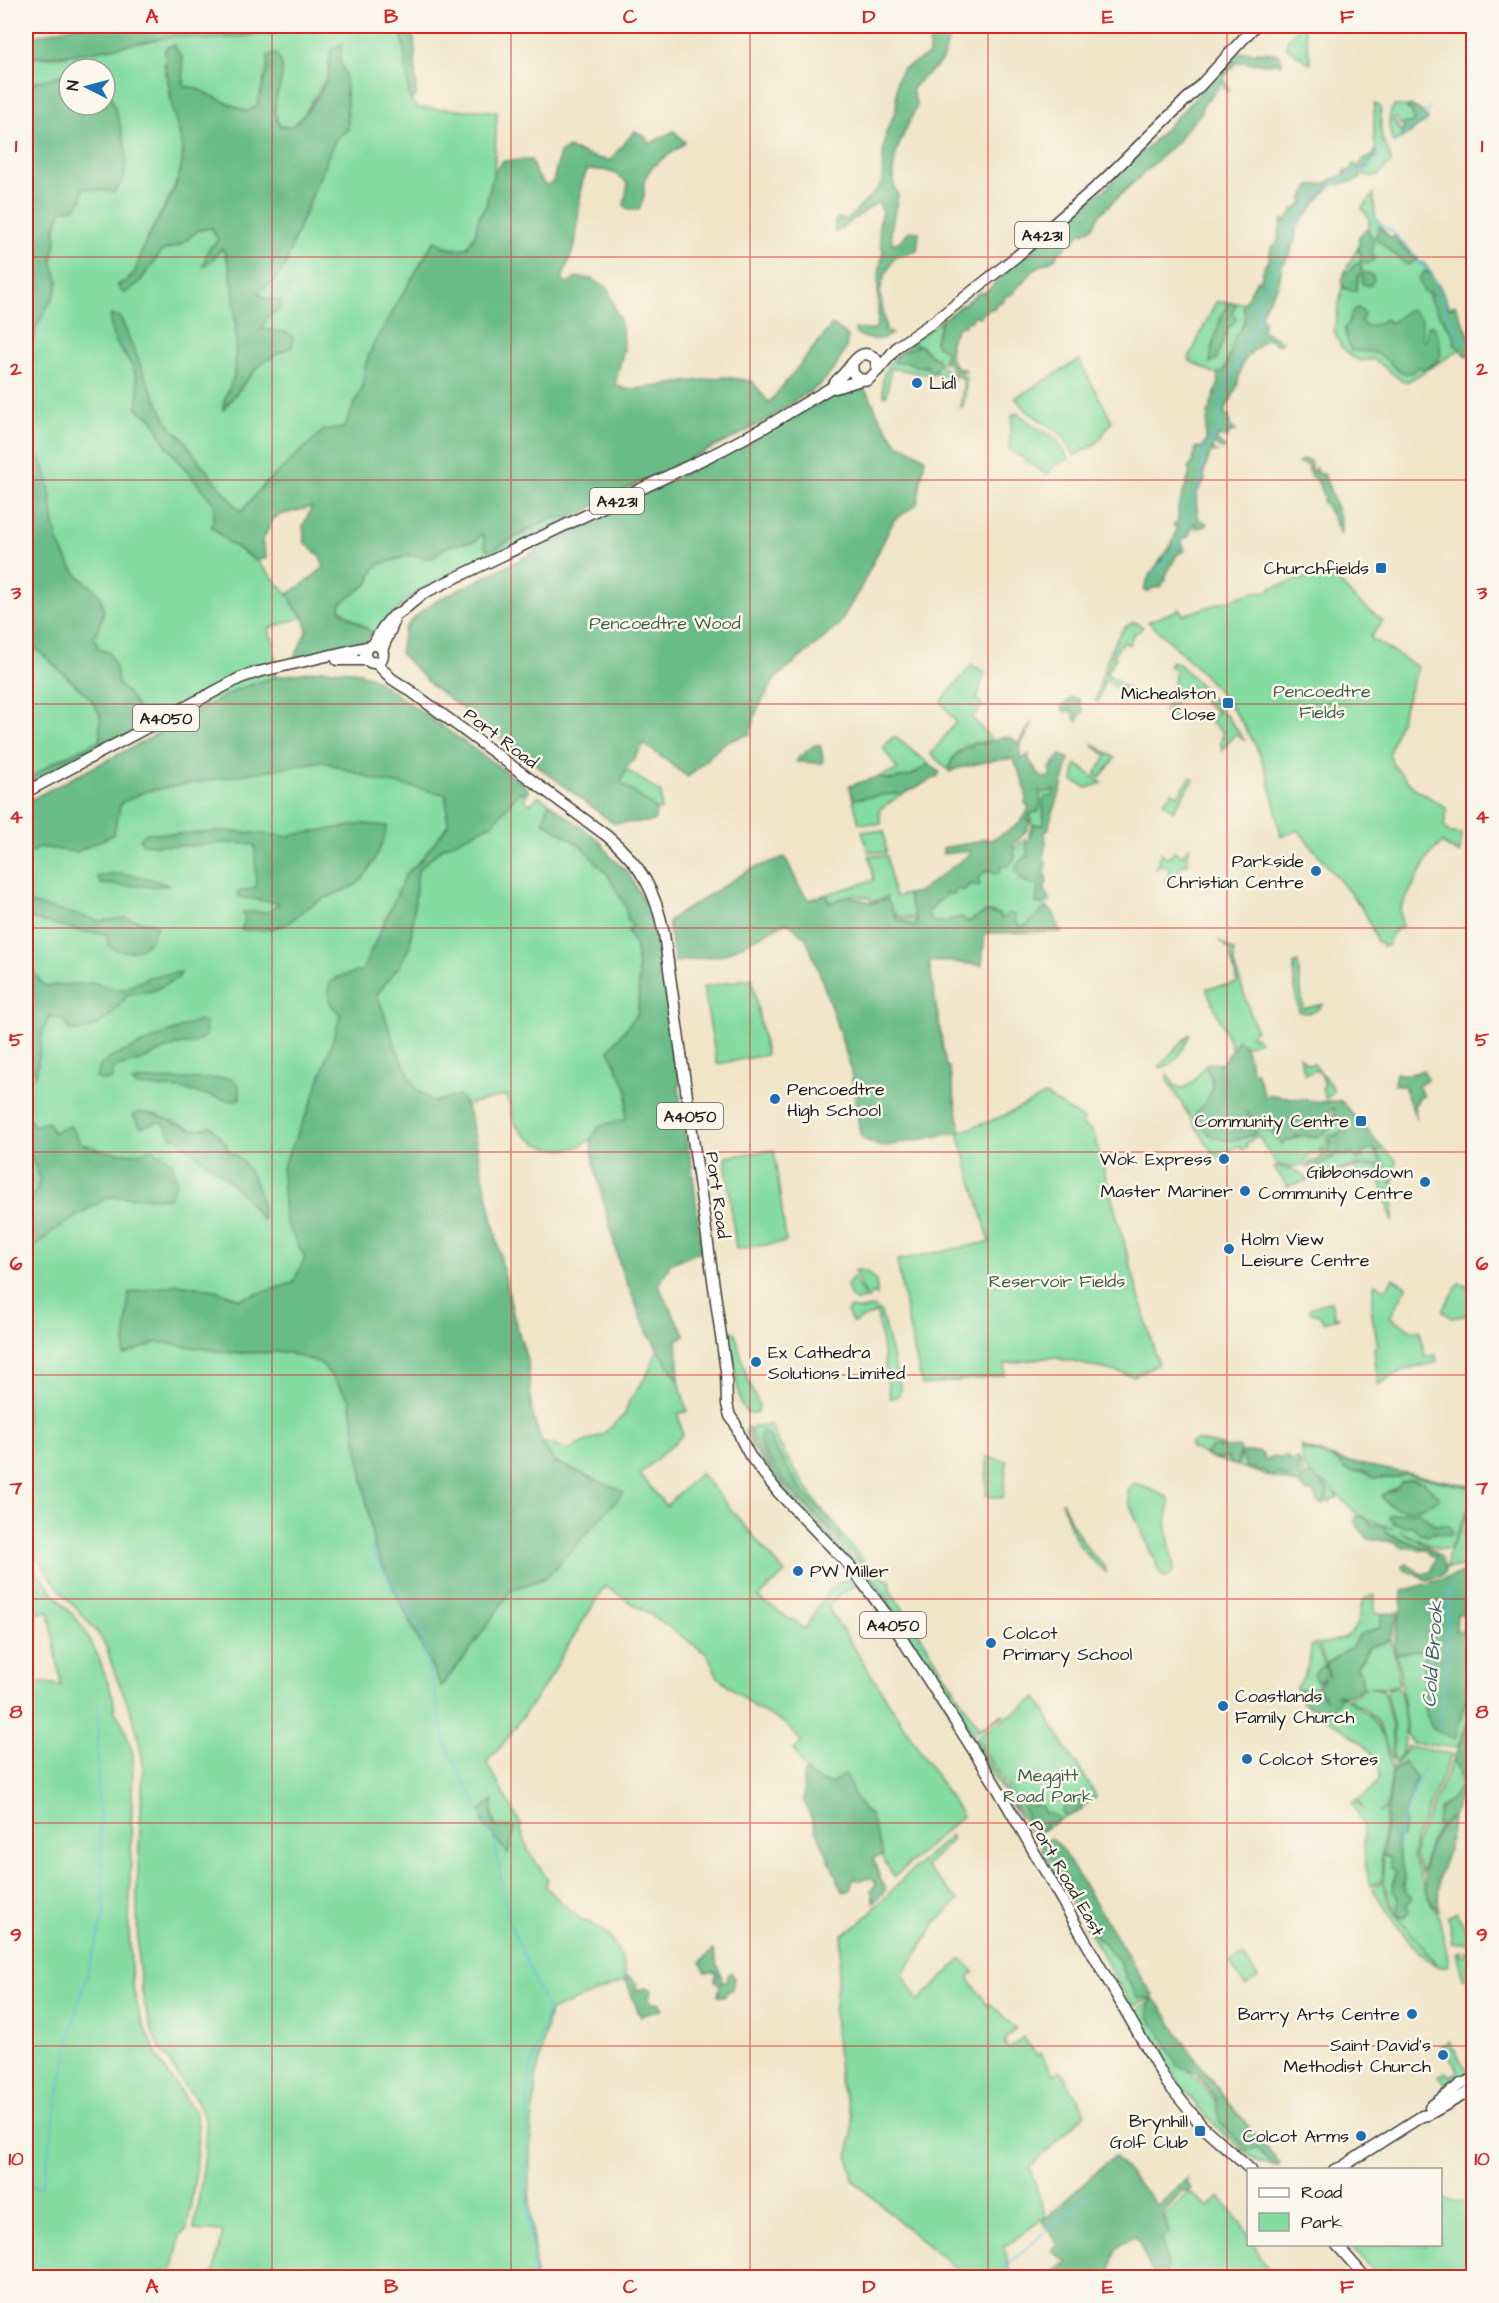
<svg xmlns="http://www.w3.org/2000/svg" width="1499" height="2303" font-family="'Architects Daughter',sans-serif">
<rect width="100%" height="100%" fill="#fbf7ec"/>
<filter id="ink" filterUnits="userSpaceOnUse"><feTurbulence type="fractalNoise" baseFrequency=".0167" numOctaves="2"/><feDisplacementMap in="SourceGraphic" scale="12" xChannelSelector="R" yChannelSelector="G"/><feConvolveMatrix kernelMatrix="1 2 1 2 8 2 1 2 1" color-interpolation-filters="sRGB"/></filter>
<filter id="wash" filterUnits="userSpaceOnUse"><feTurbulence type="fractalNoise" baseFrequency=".008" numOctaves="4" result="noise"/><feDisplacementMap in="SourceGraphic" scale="24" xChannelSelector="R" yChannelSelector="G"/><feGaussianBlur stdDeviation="1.35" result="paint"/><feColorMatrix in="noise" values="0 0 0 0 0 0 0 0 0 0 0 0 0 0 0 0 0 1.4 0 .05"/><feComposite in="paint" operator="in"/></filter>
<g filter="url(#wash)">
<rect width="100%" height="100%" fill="#f1e5c8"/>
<g fill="#84dca1" stroke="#507c5e" stroke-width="1.5" fill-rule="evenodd">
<path d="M295,26H401L410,100L418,108L497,111L494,172L486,205L479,217L475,235L467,248L451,249L434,241L373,345L366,363L362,387L344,428L324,430L262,487L241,512L198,460L184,439L171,428L148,383L120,317L111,315L119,348L133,367L140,392L137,409L152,418L166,445L215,505L229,543L257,561L288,594L295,608L304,617L269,628L271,638H273L276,665L275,677L236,690L154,736L130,696L118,684L116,668L109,653L98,648L94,637C101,623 108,608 98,594C92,585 81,580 75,572C69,564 63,552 59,544C47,514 56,475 34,452C32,412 25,371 35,332C39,314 57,300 58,281C58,276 54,269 53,264C51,253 57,220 62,209L75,208L83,188L114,192L125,144L105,78V69H102L101,65L86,69H69V73L26,85V58L60,57L175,36H241L274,33ZM331,50C349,73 347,101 348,129L335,140L297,232L285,266L275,280L259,292L263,298L274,299L279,310L268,316L261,329L285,332L292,347C254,361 249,381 223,409C223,395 233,386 234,374C237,345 237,270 222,248L213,259L204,265L208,250L218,240L211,228L199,230L180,245L162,251L138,284L117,285C141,276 136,262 145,242C157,218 174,194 181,168C186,147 176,129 173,109C170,94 168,79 164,64L182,58L184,86L195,88L247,112L257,106L267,70L268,57L282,78C276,96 270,109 280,126L291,127L301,119L328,76Z"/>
<polygon points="1300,26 1304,26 1311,64 1287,48 1287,40"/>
<path d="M1374,104L1380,106C1382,117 1379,127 1382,138C1384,146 1391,153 1391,162L1378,176H1365L1364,167L1377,154L1374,139Z"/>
<path d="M1394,106H1408L1407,109L1412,111L1414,122L1400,125L1396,117L1393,119L1400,131L1405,129L1401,133L1404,137L1393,142C1389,131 1386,117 1394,106Z"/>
<path d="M1374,194C1374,222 1375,218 1391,239L1394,236C1402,247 1413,252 1420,264L1423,262L1433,276L1425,271L1419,280L1455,338L1454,344L1461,349L1407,382L1402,381L1374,359L1362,361L1352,357L1341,346L1334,331L1345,271L1369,228V219L1362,208Z"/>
<polygon points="1216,302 1245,303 1248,309 1221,377 1190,361 1189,358"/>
<path d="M942,320L935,341L947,352L944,359L946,361L939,363L937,358C927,356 925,343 913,344L919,346L904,352L907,362C916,368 925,365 935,371L938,364L947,370L966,377L965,399L962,407H960L964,381L956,375L954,376L953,380H949L940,374L932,373V375L891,368L887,395L884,396C878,374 891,354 912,345L909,344Z"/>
<polygon points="1079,360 1112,421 1097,443 1074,456 1063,435 1028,412 1015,398"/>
<polygon points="1017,413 1034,426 1056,438 1069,459 1055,465 1047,475 1009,449 1012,416"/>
<path d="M561,515L572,518L416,592L373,633L340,609L341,603L369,583L374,569L380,564L411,555L428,558L450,545L475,541L481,534L484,537L485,547L488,550C514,542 535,524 561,515Z"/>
<path d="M1326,572H1331L1355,599L1383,621L1370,638L1418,667L1389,753L1393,765L1414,788L1444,806L1447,810L1444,827L1450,833L1461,834L1460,854L1442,843L1430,854L1400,910L1402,927C1394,930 1389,936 1389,945L1383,947L1380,942H1377L1367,917L1359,904L1298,830L1281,837C1276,814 1272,787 1264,765C1243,709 1192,660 1148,622L1180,609L1183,615L1254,592L1270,591V588Z"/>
<path d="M1136,622L1143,627L1138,632L1134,633L1129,645L1123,642L1113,655L1116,658L1106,673L1135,695L1131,701L1123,695L1124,693L1105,680L1098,702H1095C1101,682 1113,624 1136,622Z"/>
<polygon points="26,639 91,699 100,714 100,740 53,763 26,781"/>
<polygon points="1172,661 1179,664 1201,686 1202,694 1189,685 1184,687 1170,709 1176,714 1173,718 1163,711 1174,695 1172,693 1176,671 1169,665"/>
<path d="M972,665L985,672L977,698L983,706L972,717L992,740C985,743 980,742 973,743C960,746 951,758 948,770L931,754L956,722L941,702Z"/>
<path d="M1206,697L1214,699C1214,706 1220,714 1226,715L1245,741L1235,734L1222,751L1221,743L1223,732L1210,722L1217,712L1203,701Z"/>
<path d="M895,737L929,764C914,777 896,782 877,777L898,770L883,748L892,738Z"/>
<polygon points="1093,744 1115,758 1100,778 1095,774 1107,756 1092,745"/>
<path d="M322,761L376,780L446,794L448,825L421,860L406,874L370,955L345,1004L312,1102L282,1168L285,1221L306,1258L293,1283L240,1299L215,1290L124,1354L158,1342L232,1353L285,1352L321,1363L350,1400L374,1547L441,1686L468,1653L511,1590L547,1577L623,1492L554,1461L542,1443L552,1444L560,1448L570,1449L603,1434L625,1414L629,1401L647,1375L658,1349L679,1381L687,1411L678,1414L683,1435L640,1474L666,1506L700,1473L785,1573L758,1598L805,1629C817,1610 826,1585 850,1578L856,1585L839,1595V1597L827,1606L962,1816L894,1877L884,1860L870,1815C857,1807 851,1788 845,1774L831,1785C803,1775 808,1773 794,1750L802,1742L784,1723L756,1708L718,1677L708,1655L656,1618L605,1586L562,1655L552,1675L503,1744L489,1759L487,1764L522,1826L520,1828L529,1852L548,1880L545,1886C556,1898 567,1909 581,1919C585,1921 589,1922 594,1925C613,1935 625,1959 626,1980L550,2011L536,2077L530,2148L529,2189L536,2277H213L223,2232L194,2230L205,2155L206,2122L196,2099L183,2084L155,2039L148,2019L142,1992L138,1959L137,1890L143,1766C139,1728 130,1708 115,1674C111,1664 109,1652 104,1643C94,1625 73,1607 60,1590C47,1574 39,1556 26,1541V1079L36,1075L43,1031L50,1016L47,990L26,962V850L30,852L40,847L76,852L121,803L146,791ZM492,1801C492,1822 498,1835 508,1853L483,1823L481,1810Z"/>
<polygon points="1076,764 1102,783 1087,788 1073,781"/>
<polygon points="626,769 661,793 661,810 656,809 621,783"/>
<polygon points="1191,777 1194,779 1173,811 1163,803 1172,792 1178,795"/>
<path d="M526,786L528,791L524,800L531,804L537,797H540L550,803L617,868L634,926L628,931L636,947L639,978L638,1013L609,1050L628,1092L625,1120L601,1125C598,1129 595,1136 590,1140C568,1158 532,1148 516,1125C511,1117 509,1104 507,1095L466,1105L460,1096L433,1102L416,1089L396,1048L377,994L399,966L410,946L418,870L442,848L494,823L520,790L527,792Z"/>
<polygon points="1040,790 1043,793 1056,790 1053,796 1043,802 1044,825 1033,830 1028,837 1032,827 1030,814"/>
<polygon points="898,793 899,796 879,810 881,824 859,823 853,799"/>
<polygon points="862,831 884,831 886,853 868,851"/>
<path d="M1025,839L1028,855L1019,862L1022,880L1039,887L1036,903L1043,904L1049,909L1043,910C1039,916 1032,921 1026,926C1015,927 1001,919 993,912H986L968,922L961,917L943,922H932L927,915L928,910L945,896L946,892L974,884L983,873L1001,866L1015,855L1013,850Z"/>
<polygon points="1189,847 1187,864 1179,867 1179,871 1169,885 1165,882 1170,870 1161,864 1156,868 1159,860 1158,860 1161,853 1168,858 1174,851 1182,856"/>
<polygon points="869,855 887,856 893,892 896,897 907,894 916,917 897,916 896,912 894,915 899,918 916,920 915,928 905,921 897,920 887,899 887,897 871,902 870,898 852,895 829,903 827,894 874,880"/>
<path d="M1218,940L1234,951V964L1256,1029L1251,1035L1252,1038L1256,1037L1260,1041L1245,1046L1238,1040L1232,1050C1226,1030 1215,1011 1207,990V988L1235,984L1237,981L1230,956L1231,951Z"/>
<path d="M1298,962L1303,1009L1322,1004C1319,1012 1306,1015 1299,1011L1295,991L1294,963Z"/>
<polygon points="752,978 766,1055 717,1064 703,987"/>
<path d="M1189,1034L1190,1035C1181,1049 1178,1065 1160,1068V1065Z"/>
<polygon points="1299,1056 1309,1065 1313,1063 1334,1089 1330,1096 1325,1098 1322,1088 1325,1086 1322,1076 1317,1070 1305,1074"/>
<path d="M1205,1065C1216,1083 1213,1096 1199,1110L1255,1134L1256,1137L1246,1144L1247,1148L1243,1150L1239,1145L1219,1157L1213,1154L1167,1080L1168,1074L1175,1086L1184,1088L1192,1083Z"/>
<polygon points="1045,1095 1084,1120 1081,1124 1092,1131 1095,1138 1158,1364 1134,1376 1052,1357 1005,1364 1005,1375 922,1385 908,1322 897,1260 990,1242 958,1133 1003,1116"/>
<path d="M1250,1115L1261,1129L1271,1131L1287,1141L1303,1135C1317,1142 1328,1132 1335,1120L1333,1117L1345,1126C1341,1133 1337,1135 1327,1137V1143L1331,1139V1141L1330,1153L1328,1154L1326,1150L1327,1144L1320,1152L1310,1154L1304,1164C1297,1167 1288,1168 1280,1165C1270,1160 1252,1126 1250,1115Z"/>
<path d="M1372,1148L1383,1164L1355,1165L1313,1179L1317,1165L1339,1153C1349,1159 1363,1152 1372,1148Z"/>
<polygon points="1383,1148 1396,1160 1394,1182 1377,1152"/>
<polygon points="774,1150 786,1242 736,1249 725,1157"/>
<polygon points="1276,1166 1294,1170 1310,1180 1287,1186 1274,1167"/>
<polygon points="1382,1166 1379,1177 1359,1178 1355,1167 1338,1172 1355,1167"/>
<polygon points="1384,1166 1394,1188 1393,1222 1381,1184"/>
<path d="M858,1270C873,1272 878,1280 877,1295L873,1293L868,1299L854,1271Z"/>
<polygon points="853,1277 866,1299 856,1301 851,1298 847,1286"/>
<polygon points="1393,1278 1407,1287 1390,1317 1413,1331 1420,1330 1425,1356 1436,1355 1437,1362 1401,1371 1378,1385 1374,1348 1378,1346 1371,1309 1375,1283 1386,1290"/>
<polygon points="1460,1282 1473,1291 1473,1314 1451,1318 1442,1310"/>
<polygon points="1331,1301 1335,1317 1339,1316 1338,1318 1324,1322 1319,1315 1311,1313 1309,1308"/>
<polygon points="874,1307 881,1313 901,1390 898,1396 890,1398 877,1312 853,1323 847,1312 850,1308 862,1310"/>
<polygon points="727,1328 735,1333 747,1377 759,1406 756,1414 746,1412 741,1405"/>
<path d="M770,1424C794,1478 834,1526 872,1571L870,1573L775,1474L762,1454L750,1431L753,1427Z"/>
<path d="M748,1425C748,1461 837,1542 864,1571V1574L860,1573C819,1530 770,1488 745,1432Z"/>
<polygon points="1195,1440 1223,1446 1206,1454 1207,1455 1191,1448 1190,1444"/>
<path d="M1301,1449C1315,1455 1336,1454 1344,1469L1355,1472L1362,1471L1380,1478H1393L1406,1474L1473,1488V1500L1449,1549H1438L1400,1531L1427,1546L1426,1548L1386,1533L1384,1526L1372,1525L1366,1518L1393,1529L1358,1515L1332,1489L1338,1498L1331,1499L1330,1503L1326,1501L1328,1494L1321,1484L1331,1487C1313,1475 1300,1474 1301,1449ZM1410,1479H1416L1434,1491L1433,1503C1417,1509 1388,1515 1382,1495C1392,1489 1401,1486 1410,1479ZM1404,1512C1418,1511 1428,1527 1442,1525L1445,1533C1426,1532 1427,1539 1411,1525L1405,1527L1393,1523L1394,1520Z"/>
<path d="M1241,1452H1246L1241,1456L1242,1459C1258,1471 1279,1475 1299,1474L1297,1467L1300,1464L1305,1478L1299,1485L1215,1459L1228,1458L1233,1463L1239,1462Z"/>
<polygon points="987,1457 1007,1461 1003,1498 986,1496"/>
<polygon points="1135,1483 1168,1497 1170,1502 1166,1523 1174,1569 1171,1575 1165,1577 1161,1575 1129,1503 1128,1491 1130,1486"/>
<path d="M1062,1501L1072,1524L1091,1554L1103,1565L1107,1573C1079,1553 1071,1533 1062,1501Z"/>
<path d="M1473,1503V1525L1469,1527C1478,1547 1473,1549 1466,1567L1446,1568L1449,1553Z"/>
<polygon points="26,1560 82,1626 97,1654 113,1697 115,1712 123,1724 133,1754 129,1930 132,1984 141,2020 162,2065 196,2114 198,2127 196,2171 187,2229 180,2236 172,2274 161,2272 160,2277 26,2277 26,1681 61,1685 49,1611 26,1615"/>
<polygon points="874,1573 891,1582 890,1591 909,1617 979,1729 1003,1714 1003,1716 973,1733 872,1576"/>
<path d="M869,1576C891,1598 904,1632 920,1658C954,1711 993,1761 1020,1818L864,1578Z"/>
<polygon points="1473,1587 1473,1633 1462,1632 1466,1588"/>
<path d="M1375,1595V1614H1382L1380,1627L1359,1635L1352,1647L1326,1664L1318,1644C1354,1638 1355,1635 1363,1599Z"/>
<path d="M1391,1640L1397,1665L1399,1684L1385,1688L1369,1687L1383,1690L1392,1726L1393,1761C1385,1744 1382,1722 1365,1709C1359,1705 1353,1704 1348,1699L1368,1687L1363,1688L1361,1672L1356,1668L1363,1660L1369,1647Z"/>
<path d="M1315,1644L1325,1665L1314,1674L1315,1679L1319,1682L1316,1688L1299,1690L1300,1700L1296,1688C1305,1677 1310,1663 1311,1647Z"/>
<polygon points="1424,1650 1424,1697 1455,1739 1465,1701 1469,1695 1469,1719 1457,1748 1412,1743 1407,1735 1400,1670 1396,1654"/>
<path d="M1397,1687L1401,1693C1403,1714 1413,1747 1394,1763L1393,1724L1386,1693L1389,1688Z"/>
<path d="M1342,1696L1369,1715L1384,1738L1392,1769L1387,1808L1378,1813L1386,1809L1381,1854L1383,1879L1371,1886L1365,1866L1363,1824L1352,1803L1356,1800L1363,1809L1358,1799C1411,1770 1353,1734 1325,1718Z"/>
<polygon points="1037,1698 1074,1762 1077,1764 1094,1792 1096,1798 1038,1833 1034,1833 1029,1830 1005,1782 976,1737"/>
<path d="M1407,1746L1452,1754L1415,1839L1413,1856L1429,1899L1439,1918L1449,1962L1448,1967H1439C1428,1950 1415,1939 1403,1923C1394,1912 1390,1898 1384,1885C1388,1920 1422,1937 1436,1966C1408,1946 1391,1917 1373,1889L1382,1881L1385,1885L1382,1855L1390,1858L1396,1871L1392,1891L1399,1898V1908L1407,1904L1404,1886L1405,1874L1397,1848V1838L1407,1803L1417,1778L1404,1762L1393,1772C1394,1763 1404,1755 1407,1746Z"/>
<path d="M1453,1760L1459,1768L1462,1785L1452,1799L1439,1810L1437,1825L1439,1827C1427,1844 1427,1854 1422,1873L1415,1856L1416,1844Z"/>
<path d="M951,1836V1841L926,1867L958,1900L936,1923L903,1974L918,2001L962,1959L974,1972L968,1977C974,1988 983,1994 987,2006L991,2004L1016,2029L1005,2039L1006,2042L1004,2044L1009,2049L1023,2037L1037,2055L1041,2053L1052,2074L1061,2070L1086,2113L1030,2168L1046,2218L1042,2219L1005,2247L1010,2277H967L915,2235L853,2180L848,2153L852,2136V2115L840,2083L834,2014L842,1935L859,1924L910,1872Z"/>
<polygon points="1047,1853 1056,1854 1134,1976 1153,1997 1135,2006 1132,2006 1045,1857"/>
<polygon points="1457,1912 1473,1942 1452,1943 1448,1917"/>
<polygon points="1473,1950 1473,1976 1463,1979 1456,1953 1460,1951 1460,1956 1464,1956 1464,1951"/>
<polygon points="1243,1955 1258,1977 1245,1986 1230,1963"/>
<polygon points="1154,1999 1191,2072 1235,2123 1277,2167 1257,2161 1225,2135 1197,2106 1175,2077 1136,2011"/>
<polygon points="1449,2041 1466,2069 1473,2065 1473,2071 1446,2085 1438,2077 1446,2072 1451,2076 1459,2071 1441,2046"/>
<polygon points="1190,2192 1208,2207 1220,2197 1246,2230 1248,2234 1248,2244 1254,2245 1273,2277 1165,2277 1167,2267 1162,2237 1169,2233 1164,2216"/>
<polygon points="1441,2198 1473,2205 1473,2277 1378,2277 1349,2245 1440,2244"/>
</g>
<g fill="#6bbc87" stroke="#446c52" stroke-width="1.5">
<polygon points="76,26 295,26 274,33 207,40 175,36 85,53 26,58 26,38"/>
<polygon points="401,26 411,26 415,45 416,97 410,100"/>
<path d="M939,26H959C944,38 950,39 944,55C939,70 919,76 912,90L917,106C905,131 883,168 898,195L891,230L892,244L900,241L909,231L919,232L917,251L895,257L884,277L880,292L886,330L892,334C880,343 867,340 855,333V329L873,330L876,327L878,320V281L883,251L880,241L879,226L882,210L878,202L835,233V221L838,218L847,220L875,192L882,182L883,154L886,133L896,110L897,80L902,69L929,55C929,44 929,32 939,26Z"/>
<path d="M342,43L340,61L345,73L348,129L335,140L297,232L285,266L275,280L259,292L263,298L282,301L279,310L268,316L261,329L285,332L293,337L292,347C255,361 247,380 223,410C223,396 232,387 234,374C238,348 237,269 222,248L213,259L203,266L208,250L218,240L212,228L199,230L180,245L162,251L138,284L124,294L117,285C141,276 136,262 146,242C158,217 176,194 181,167C186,148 178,130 173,112C171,103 171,94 169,85C167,72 164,62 165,48L174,45L182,58L184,86L195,88L247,112L257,106L267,70L268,56L274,53C298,74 262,97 280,126L291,127C306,115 322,93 328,75C330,67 330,58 331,50Z"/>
<path d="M1249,52L1254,54L1258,52L1276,53L1283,61L1280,65L1277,62C1269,67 1259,61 1252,64L1244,62L1235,63L1224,78L1229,91H1226L1221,81L1219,87L1202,106V112L1182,134L1179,140L1100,214L1093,227L1083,233L1081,231L1073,243L1068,240L1066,247L1056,255V258L1036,268L1012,294L1004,297V301L997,303L995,308L986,311L980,317L975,315L971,321L965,323V326L958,327L949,344L951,345L950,359L959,369H965L966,372C954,373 951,367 944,359L947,352L936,345L935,341L942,320L980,292L984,293C995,285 995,283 1003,273C1019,255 1043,241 1061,226H1065L1066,222L1078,214L1080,207L1086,206L1095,196L1107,188L1122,169L1148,147L1234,57L1240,53Z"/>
<path d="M69,73V105H105V78C114,109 142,167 114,192L83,188L82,199L75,208L62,210L55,225L56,242L52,261L58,281L54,295L36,328L29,357L34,452C56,475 47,514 59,543C63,552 69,564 75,572C81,580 92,585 98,594C108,608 101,623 94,637L98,648L109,653L116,668L118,684L130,696L147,725L26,788V781L53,763L100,740V714L91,699L26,639V85Z"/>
<polygon points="1410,105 1423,112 1423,115 1427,117 1428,120 1404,137 1401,133 1404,129 1402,125 1414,121 1412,111 1407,109"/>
<path d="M635,131L645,136L649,144L674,131L685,142C673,156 649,161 644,182C643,186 645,192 644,196C643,201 640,206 639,210H629L624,205L628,184C616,171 605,169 587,170L582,183L575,245L562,279L568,284L577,277L592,279L607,287L622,327L624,348L615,385L629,390L723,377L752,381L769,403L832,325L844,332L848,337L846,348L835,368L820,385L765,421L733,438L622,491L572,518C545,512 517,539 493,550H488L485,547L484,537L481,534L476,541C461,544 443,543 435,557L428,558L411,555L380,564L374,569L369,583L341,603L340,609L343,613L373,633L363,643L293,661L307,630L304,617L295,608L288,594L305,583L324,567L319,555L305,543L303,526L312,507L280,515L273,519L262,542L267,558L257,561L229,543L212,527L215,505L166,445L152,418L137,409C140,394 139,380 132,366C122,347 107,339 111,315L120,317L148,383L171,428L184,439L198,460L241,512L262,487L324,430L344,428L362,387L366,363L373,345L434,241L451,249L467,248L475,235L479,217L486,205L494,172L503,161L531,160L536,174L546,186L553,182L560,153L568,148C583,152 594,160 610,160Z"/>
<path d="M1375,151L1377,154L1376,157L1372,159L1369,167H1364L1361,178C1353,183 1345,181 1339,185L1336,183C1324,191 1318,200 1310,211C1306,216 1300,220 1297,226C1295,232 1296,238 1294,244L1291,245L1292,250L1282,266L1279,284L1265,305L1261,315L1264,323L1262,331L1282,341L1279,345L1267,339C1259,345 1246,355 1242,366C1239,373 1239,381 1236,389C1232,398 1227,405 1224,415H1229L1230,426L1236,431L1229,432L1228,438L1219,436L1216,440L1225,447L1223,450L1214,444L1212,448L1217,452L1211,451L1204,472L1205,481C1193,491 1196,506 1199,520L1207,523L1206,526L1196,528V523L1194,524L1188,537L1183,538L1182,543L1185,550L1181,553H1178L1165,577L1166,581L1163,582L1161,587L1153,588L1148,592L1144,591C1148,566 1176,552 1176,527L1173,525L1178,521V508L1190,473L1188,468L1192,464L1196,447L1202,448L1206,441V428L1209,410L1219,382L1217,375L1219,372L1223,373C1230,363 1230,348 1235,337C1238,331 1244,326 1245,321C1245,316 1245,311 1243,307C1247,297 1252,289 1257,280L1260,281L1265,265L1269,260L1271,247L1277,244L1282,219L1286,221L1293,210L1302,205L1303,196L1310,186L1325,184L1335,178L1345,175L1344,171L1351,170L1354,164L1358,167L1364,159L1371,157Z"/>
<polygon points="1379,227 1391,239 1394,236 1399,244 1418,260 1407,265 1375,238"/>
<polygon points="1368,229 1373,240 1372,255 1375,256 1373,261 1367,264 1360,261 1362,255 1358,251 1359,236"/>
<polygon points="1359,263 1362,267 1361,271 1372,275 1374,279 1370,286 1362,284 1363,275 1359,275 1356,291 1345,289 1342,282 1345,271 1348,273 1354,265"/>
<path d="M1425,271C1440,281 1443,294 1449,308L1455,305L1473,343V360C1465,356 1462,350 1454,344L1455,338L1430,300L1431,294L1423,291L1419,279Z"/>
<path d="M1229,303L1236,304L1232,313L1236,319L1232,326L1228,327C1226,338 1220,348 1217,359L1210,363C1211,350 1220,313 1229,303Z"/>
<path d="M1358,308L1364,313V316L1360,320L1365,326L1378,324L1385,319L1391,323L1409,309L1422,319V338L1426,340L1428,326L1432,325C1438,331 1444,354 1438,360C1434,364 1428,367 1424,369L1418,367C1404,385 1391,360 1378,354C1369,351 1360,351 1351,351L1344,329L1349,322L1353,311Z"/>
<polygon points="920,345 932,357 937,358 939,363 935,371 930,371 927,365 919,367 907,362 894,363 898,354"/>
<path d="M851,386C870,386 871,402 879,416C883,423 894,440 899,445L907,447L925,458L917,504L894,520L859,591L838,626L775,679L757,710L750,734L724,743L688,777L644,744L626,769L621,783L656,809L655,819L651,822L613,823L432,686L400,653L404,629L416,616L436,601L523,558Z"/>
<polygon points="1303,459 1310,461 1312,471 1314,471 1316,467 1316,473 1324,474 1341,520 1341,535 1327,507 1322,501 1324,497 1318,482 1310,475 1308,465 1298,463"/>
<path d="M321,670L354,671L372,677L526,786L527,792L523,794L520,791L494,823L442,848L418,870L410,946L399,966L377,994L396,1048L416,1089L433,1102L460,1096L470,1115L513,1314L528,1363L532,1413L542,1443L554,1462L624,1492L547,1577L511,1590L468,1653L441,1686L374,1547L350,1400L321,1363L285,1352L232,1353L158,1342L124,1355L129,1293L178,1284L215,1290L240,1299L293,1283L305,1258L285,1221L282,1168L312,1102L341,1015C329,1005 326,998 330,982L341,976L362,971L406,874L421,860L448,825L446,794L376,780L322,761L146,791L121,803L113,835L76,852L40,847L30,853L26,850V802L154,736L236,690L275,677Z"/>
<polygon points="1071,698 1079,699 1083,712 1080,715 1078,722 1074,718 1075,715 1070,710 1065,712 1061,707"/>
<path d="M1031,723L1033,724L1021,745L1020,759H1022L1029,754V760L1042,778L1050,777V768L1061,755L1069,759C1065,774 1062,788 1057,801C1055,811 1048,819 1049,829L1045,833L1046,843L1043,857L1047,864L1045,871L1047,883L1044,887L1050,902L1043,904L1036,903L1038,887L1022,880L1015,870L1019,862L1028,855L1026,846L1034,825H1044L1043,802L1045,797L1053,796L1055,790L1043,793L1039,791C1041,799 1042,805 1037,813L1032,812L1027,820L1030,821L1027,830L1013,846L1015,858L1008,866H1001L1000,872L995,874L990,869L983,873L978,880L980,884L978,887L974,884L969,885L964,891L958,889L952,895L946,892L945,896L935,904L932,910H928V915L933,922H943L961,917L968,922L986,912L999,914L1002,919L1009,913L1015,915L1016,923L1020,927L1026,926C1032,921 1037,915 1043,910L1049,909L1053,912L1061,932L985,933L982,965C963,964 947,960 929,962L946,1066L949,1067L961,1132L881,1147L863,1139L860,1133L850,1065L820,974L806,938L787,922L723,955L675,962L668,923L672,918L751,869L785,857L800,888L809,900L827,894L829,903L848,896L873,903L887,899L897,920L905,921L915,927L917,922L907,894L919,892L971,853L970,851L943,854V848L976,842L986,838L988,841C1005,833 1022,827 1029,807L1025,803C1029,788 1019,774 1014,759L994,760L955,769L950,772L948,770L954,756L974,743L984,744L1003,737L1012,738L1018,744Z"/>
<polygon points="815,745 820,745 823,757 822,763 796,762 800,755 804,756 805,752"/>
<polygon points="929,764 940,773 937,777 899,796 898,793 853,799 849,786 877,777 890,780 912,775"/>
<polygon points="549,803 600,841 609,855 628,873 647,906 650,905 659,935 667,982 677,1059 682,1124 691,1161 702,1251 671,1263 658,1286 685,1335 677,1340 679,1381 648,1334 620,1266 594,1164 591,1139 601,1125 625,1120 628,1092 609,1050 638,1013 639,978 636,947 628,930 633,926 628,921 626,908 608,875 581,846 543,821"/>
<path d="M363,824L387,826C385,840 369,877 355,885C343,892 328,896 317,902C307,907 300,914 291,921C277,930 257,931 241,930L245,920L242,912H269L279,903L239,897L238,892L256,888L255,845C230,840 205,846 180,846C168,846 155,845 143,844L140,839L146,833L183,834L225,831L286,836Z"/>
<path d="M108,874C129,873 147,877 168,885C160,888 112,885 101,884L97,877Z"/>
<path d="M26,902L101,921L126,918L158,925C155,930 152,938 148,942C138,954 121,954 109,946L106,934L84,932L26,917Z"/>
<path d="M26,962L44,986L95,983L115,989L127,988L149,977L182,972L178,978L153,991L128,994C114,1014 96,1033 70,1031L63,1020L50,1016L43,1031L36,1075L26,1062Z"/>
<path d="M198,1020L205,1022L206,1035L193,1044C173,1042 160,1053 142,1060C133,1064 123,1064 114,1069L112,1079L105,1081L96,1078L100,1066L112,1057Z"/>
<path d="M1238,1040L1245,1046L1252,1071H1256L1265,1097L1272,1095L1321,1102L1341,1101L1383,1148L1377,1152L1373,1148L1363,1153L1362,1158L1357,1159L1352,1154L1343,1156L1339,1153L1333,1156L1332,1159H1328L1326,1163L1314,1167H1305L1311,1161H1317L1321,1157L1320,1149L1326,1150L1329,1153L1331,1141L1327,1137L1330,1135L1336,1136L1339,1133L1347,1131L1342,1121L1333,1114L1335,1108L1327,1113L1335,1119L1334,1126C1324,1132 1318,1142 1303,1135L1295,1137L1292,1140L1288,1139L1282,1145C1279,1141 1275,1135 1271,1132C1262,1126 1256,1131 1252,1116L1246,1112L1256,1132L1255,1134C1229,1144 1208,1144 1195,1115C1209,1095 1221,1092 1205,1065L1209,1063L1222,1064Z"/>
<path d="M1423,1070L1428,1078L1418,1086L1424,1096L1418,1098L1417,1103L1414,1105L1417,1120L1405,1091L1406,1087L1394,1084L1396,1073C1406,1076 1413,1074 1423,1070Z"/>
<polygon points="231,1078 239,1086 240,1099 230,1101 182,1089 137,1086 132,1082 142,1080"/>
<path d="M139,1112L156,1115L195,1130L211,1126L227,1145V1150C231,1152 236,1155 239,1158C252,1171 266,1202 262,1220C250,1202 235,1185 218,1171C209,1163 183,1147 179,1138H172L164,1123L157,1122L141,1127L133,1115Z"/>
<polygon points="26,1115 34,1126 48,1122 53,1132 70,1126 81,1143 103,1151 134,1154 153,1149 172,1162 177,1182 169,1198 108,1197 53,1231 26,1255 26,1197 35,1194 40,1178 26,1146"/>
<path d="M761,1431L765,1432L802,1491L837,1526L842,1536L840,1541L785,1484C780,1469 753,1449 761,1431Z"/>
<path d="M1302,1444L1303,1447L1344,1461L1473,1486V1488L1406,1474L1396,1478H1374L1362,1471L1355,1472L1344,1469C1337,1455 1316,1453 1302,1450Z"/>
<polygon points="1223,1446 1226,1448 1238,1447 1241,1449 1237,1465 1233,1465 1228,1458 1214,1459 1205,1454 1210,1448 1217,1447 1219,1449"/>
<polygon points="1246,1452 1260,1452 1263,1455 1264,1460 1275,1456 1279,1459 1287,1456 1291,1462 1297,1459 1300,1463 1297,1468 1301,1481 1295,1484 1287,1480 1286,1475 1282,1477 1279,1472 1271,1477 1263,1470 1259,1472 1253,1468 1247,1468 1241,1456"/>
<polygon points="1312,1475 1322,1482 1323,1487 1328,1489 1326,1501 1323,1505 1317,1501 1312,1491 1307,1492 1299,1485 1306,1476"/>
<path d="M1410,1479L1423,1482L1438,1495V1498C1426,1512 1388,1515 1382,1495L1397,1489L1401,1482Z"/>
<path d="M1418,1511L1435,1525C1444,1527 1449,1521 1453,1533L1448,1535L1434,1532L1428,1536L1420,1534L1411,1525L1406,1527L1393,1523V1520L1389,1518L1390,1515Z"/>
<polygon points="1359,1516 1366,1518 1372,1525 1384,1526 1386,1533 1425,1548 1427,1546 1441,1557 1445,1570 1443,1575 1427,1580 1403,1569 1403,1566 1407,1564 1422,1574 1431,1572 1436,1557 1429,1554 1429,1551 1399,1546 1396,1542 1367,1539 1355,1522 1355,1517"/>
<polygon points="1473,1570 1473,1587 1466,1588 1467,1593 1463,1614 1457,1614 1456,1631 1474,1634 1465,1649 1469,1695 1465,1701 1455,1739 1432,1728 1426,1715 1424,1697 1424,1650 1396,1654 1394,1646 1401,1612 1402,1591"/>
<polygon points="1399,1612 1398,1618 1391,1640 1369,1647 1356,1668 1361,1672 1363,1688 1347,1696 1338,1694 1336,1696 1342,1696 1325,1718 1300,1700 1299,1690 1316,1688 1326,1700 1318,1688 1324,1679 1319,1682 1315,1679 1314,1674 1325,1665 1328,1677 1329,1673 1326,1664 1352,1647 1359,1635 1380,1627 1382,1614"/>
<polygon points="1473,1637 1474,1709 1472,1711 1466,1656"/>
<polygon points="1473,1714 1473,1732 1468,1745 1471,1776 1453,1814 1439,1827 1437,1825 1439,1810 1452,1799 1462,1785 1459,1768 1453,1760"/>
<polygon points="1404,1762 1417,1778 1403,1818 1405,1820 1402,1837 1397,1838 1397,1848 1405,1874 1404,1886 1406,1893 1411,1896 1411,1900 1407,1904 1409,1912 1404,1918 1398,1915 1399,1898 1392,1891 1396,1871 1390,1867 1390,1858 1382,1855 1393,1772"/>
<path d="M805,1772L817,1780L831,1784L845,1774C851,1787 857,1807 870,1815L883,1855L873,1858L880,1879L886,1889L874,1903L871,1890L876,1884L873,1878L860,1880L853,1879L850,1890L843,1892L804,1801L803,1776Z"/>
<polygon points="1080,1799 1084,1804 1082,1810 1066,1817 1062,1812 1064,1806"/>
<polygon points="493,1800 492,1818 495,1828 500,1826 515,1828 508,1854 483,1823 481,1810"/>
<polygon points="1027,1802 1032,1807 1035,1804 1042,1806 1045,1814 1050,1813 1058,1818 1057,1823 1045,1823 1046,1827 1036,1833 1035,1823 1028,1822 1022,1803"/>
<path d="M1452,1817L1449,1849L1439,1875L1438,1911C1414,1882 1424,1839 1452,1817Z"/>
<polygon points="1051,1838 1057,1842 1142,1978 1153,1995 1151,1998 1138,1998 1135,1995 1118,1960 1105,1944 1097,1939 1071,1892 1067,1881 1050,1857 1042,1851 1042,1844"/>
<polygon points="713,1950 723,1982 727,1981 728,1975 732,1973 734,1978 732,1990 728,1991 724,1997 718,1996 720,1985 715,1981 716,1972 706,1972 700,1962"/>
<polygon points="629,1977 636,1983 636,1991 645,1988 652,1990 648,1999 654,2004 659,2002 663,2009 640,2016 625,1978"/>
<polygon points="1153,1999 1159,2004 1191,2053 1227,2101 1280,2164 1277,2167 1273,2165 1258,2149 1247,2150 1219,2121 1216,2098 1196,2072 1177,2066 1166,2042 1149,2017 1148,2010 1149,2001"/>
<path d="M1114,2156L1158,2206L1187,2178L1186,2183L1192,2189L1188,2192L1184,2190L1163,2213L1169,2234L1162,2237L1167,2267L1165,2277H1152L1154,2276L1136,2237C1116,2244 1111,2252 1111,2274L1096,2277H1049L1056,2269L1068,2262L1051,2251L1058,2245L1042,2219L1046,2218Z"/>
</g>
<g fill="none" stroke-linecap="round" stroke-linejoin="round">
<g stroke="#61b9de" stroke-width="1.5">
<polyline points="1395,140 1421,121 1430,107"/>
<polyline points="1366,174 1366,169 1385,150"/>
<path d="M1375,216C1381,229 1386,225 1395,234C1408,247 1421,261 1432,276C1440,287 1442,299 1446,310C1451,324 1462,339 1474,349"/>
<path d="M1154,575L1184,539L1188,513L1201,480L1204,449L1220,429L1221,399L1260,315L1254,302C1268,286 1273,272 1281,254C1301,208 1317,185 1366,169"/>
<polyline points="370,1548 420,1628 447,1748 495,1841 508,1920 548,2010 529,2076 524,2175 535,2278"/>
<path d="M1440,1725C1448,1679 1446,1632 1449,1585"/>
<polyline points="1399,1847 1399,1829 1423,1769"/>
<polyline points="26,2187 43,2186 57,2101 76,2011 105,1913 98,1797 98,1706"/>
<polyline points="989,2278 1009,2263 1088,2195"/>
</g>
</g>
</g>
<g filter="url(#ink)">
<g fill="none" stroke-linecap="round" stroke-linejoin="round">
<g stroke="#3c3a36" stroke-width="13">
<g id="primary">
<polyline points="878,370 898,346 936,320 1017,256 1103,181 1197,89 1255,26"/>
<path d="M832,387C835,381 841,377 845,372C854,362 861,346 876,359L877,371L868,380L859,379L853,373L852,364"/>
<path d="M373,645C379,633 388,616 401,612L424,593L722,450L767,426L832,387L835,388L861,380"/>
<circle cx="374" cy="654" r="9"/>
<polyline points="382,650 394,622"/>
<polyline points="337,660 368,660"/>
<path d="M375,662L392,679L412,692L607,836C641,864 656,892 664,934L718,1315L726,1371L727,1404L730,1416L735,1423L742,1441L750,1456L778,1492L850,1566L886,1614L995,1784L1167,2083L1202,2126L1251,2170"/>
<polyline points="26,792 240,678 258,672 370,646"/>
<polyline points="1430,2107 1461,2084 1474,2079"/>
<polyline points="1334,2170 1342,2167 1422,2116 1428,2115 1474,2089"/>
<polyline points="1336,2244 1366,2278"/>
</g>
</g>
<use href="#primary" stroke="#fff" stroke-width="10"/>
</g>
</g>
<path fill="none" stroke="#d62828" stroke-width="1.5" stroke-opacity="0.55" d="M272,26V2278M511,26V2278M750,26V2278M988,26V2278M1227,26V2278M26,257H1474M26,480H1474M26,704H1474M26,928H1474M26,1152H1474M26,1375H1474M26,1599H1474M26,1823H1474M26,2046H1474"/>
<g fill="#1f6fb2" stroke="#fbf7ec" stroke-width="2">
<circle cx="917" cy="383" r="6"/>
<rect x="1375" y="562" width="12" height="12" rx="3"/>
<rect x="1222" y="697" width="12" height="12" rx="3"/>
<circle cx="1316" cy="871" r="6"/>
<circle cx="775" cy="1099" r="6"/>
<rect x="1355" y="1115" width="12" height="12" rx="3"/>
<circle cx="1224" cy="1159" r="6"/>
<circle cx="1425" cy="1182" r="6"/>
<circle cx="1245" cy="1191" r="6"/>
<circle cx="1229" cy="1249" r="6"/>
<circle cx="756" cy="1362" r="6"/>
<circle cx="798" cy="1571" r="6"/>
<circle cx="991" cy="1643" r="6"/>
<circle cx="1223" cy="1706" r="6"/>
<circle cx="1247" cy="1759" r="6"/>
<circle cx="1412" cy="2014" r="6"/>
<circle cx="1443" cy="2055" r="6"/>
<rect x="1194" y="2125" width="12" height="12" rx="3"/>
<circle cx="1361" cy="2136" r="6"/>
</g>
<g text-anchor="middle" stroke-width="5" stroke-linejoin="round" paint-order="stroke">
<g fill="#fbf7ec" stroke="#5f5e5a" stroke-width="1.5">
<rect x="1015" y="222" width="54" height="26" rx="4.5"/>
<rect x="590" y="488" width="54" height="26" rx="4.5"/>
<rect x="133" y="705" width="66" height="26" rx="4.5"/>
<rect x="657" y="1103" width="66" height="26" rx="4.5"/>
<rect x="860" y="1612" width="66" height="26" rx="4.5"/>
</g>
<g font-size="16" font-weight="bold" fill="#1c1c1c">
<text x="1042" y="241">A4231</text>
<text x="617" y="507">A4231</text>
<text x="166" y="724">A4050</text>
<text x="690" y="1122">A4050</text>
<text x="893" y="1631">A4050</text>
</g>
<g font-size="18" fill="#1c1c1c" stroke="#fbf7ec" text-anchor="end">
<text x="929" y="389" text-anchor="start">Lidl</text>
<text x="1369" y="574">Churchfields</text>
<text x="1216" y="699">Michealston<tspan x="1216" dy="21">Close</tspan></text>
<text x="1304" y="867">Parkside<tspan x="1304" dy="21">Christian Centre</tspan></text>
<text x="787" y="1095" text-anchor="start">Pencoedtre<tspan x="787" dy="21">High School</tspan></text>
<text x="1349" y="1127">Community Centre</text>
<text x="1212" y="1165">Wok Express</text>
<text x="1413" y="1178">Gibbonsdown<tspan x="1413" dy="21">Community Centre</tspan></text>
<text x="1233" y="1197">Master Mariner</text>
<text x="1241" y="1245" text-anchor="start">Holm View<tspan x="1241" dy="21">Leisure Centre</tspan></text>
<text x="768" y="1358" text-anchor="start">Ex Cathedra<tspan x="768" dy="21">Solutions Limited</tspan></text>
<text x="810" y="1577" text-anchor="start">PW Miller</text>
<text x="1003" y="1639" text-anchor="start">Colcot<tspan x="1003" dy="21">Primary School</tspan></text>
<text x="1235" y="1702" text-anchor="start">Coastlands<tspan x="1235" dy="21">Family Church</tspan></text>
<text x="1259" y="1765" text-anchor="start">Colcot Stores</text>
<text x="1400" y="2020">Barry Arts Centre</text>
<text x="1431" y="2051">Saint David's<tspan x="1431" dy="21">Methodist Church</tspan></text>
<text x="1188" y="2127">Brynhill<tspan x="1188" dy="21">Golf Club</tspan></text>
<text x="1349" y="2142">Colcot Arms</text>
</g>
<g font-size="18" fill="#405f4b" stroke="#fbf7ec">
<text x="665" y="629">Pencoedtre Wood</text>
<text x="1322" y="697">Pencoedtre<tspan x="1322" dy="21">Fields</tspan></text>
<text x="1057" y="1287">Reservoir Fields</text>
<text x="1048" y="1781">Meggitt<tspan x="1048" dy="21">Road Park</tspan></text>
</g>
<g font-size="18" fill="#1c1c1c" stroke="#fbf7ec">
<text transform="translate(501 738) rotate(37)" y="6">Port Road</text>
<text transform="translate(718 1195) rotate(82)" y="6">Port Road</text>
<text transform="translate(1067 1878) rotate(60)" y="6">Port Road East</text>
</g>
<g font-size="20" font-style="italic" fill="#385b6a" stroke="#fbf7ec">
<text transform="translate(1432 1654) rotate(-86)" y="7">Cold Brook</text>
</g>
</g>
<rect width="1499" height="2303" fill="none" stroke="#fbf7ec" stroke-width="66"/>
<rect x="1247" y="2168" width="195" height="78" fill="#fbf7ec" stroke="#a29f99" stroke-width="1.5"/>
<rect x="1259" y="2188" width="30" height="9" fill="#ffffff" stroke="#a29f99" stroke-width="1.5"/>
<text x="1301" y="2198" font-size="18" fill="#1c1c1c">Road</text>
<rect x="1259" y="2213" width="30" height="18" fill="#84dca1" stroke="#a29f99" stroke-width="1.5"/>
<text x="1301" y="2228" font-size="18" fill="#1c1c1c">Park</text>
<g transform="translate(87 87) rotate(276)"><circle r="28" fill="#fbf7ec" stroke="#a29f99" stroke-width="1.5"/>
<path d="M0-4.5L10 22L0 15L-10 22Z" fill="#1f6fb2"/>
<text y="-9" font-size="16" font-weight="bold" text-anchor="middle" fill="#1c1c1c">N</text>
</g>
<rect x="33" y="33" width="1433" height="2237" fill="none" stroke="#d62828" stroke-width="2"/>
<g font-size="20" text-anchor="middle" font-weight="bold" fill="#d62828">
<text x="152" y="23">A</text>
<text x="391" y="23">B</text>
<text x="630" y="23">C</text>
<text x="869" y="23">D</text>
<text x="1108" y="23">E</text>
<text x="1347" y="23">F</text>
<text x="16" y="152">1</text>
<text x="1482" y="152">1</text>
<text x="16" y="375">2</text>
<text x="1482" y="375">2</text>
<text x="16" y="599">3</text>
<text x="1482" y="599">3</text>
<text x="16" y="823">4</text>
<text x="1482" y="823">4</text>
<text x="16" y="1046">5</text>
<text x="1482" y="1046">5</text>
<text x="16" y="1270">6</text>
<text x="1482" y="1270">6</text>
<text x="16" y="1494">7</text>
<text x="1482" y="1494">7</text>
<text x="16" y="1718">8</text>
<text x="1482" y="1718">8</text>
<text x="16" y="1941">9</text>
<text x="1482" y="1941">9</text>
<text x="16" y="2165">10</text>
<text x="1482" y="2165">10</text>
<text x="152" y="2293">A</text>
<text x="391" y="2293">B</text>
<text x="630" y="2293">C</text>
<text x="869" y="2293">D</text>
<text x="1108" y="2293">E</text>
<text x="1347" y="2293">F</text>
</g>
</svg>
